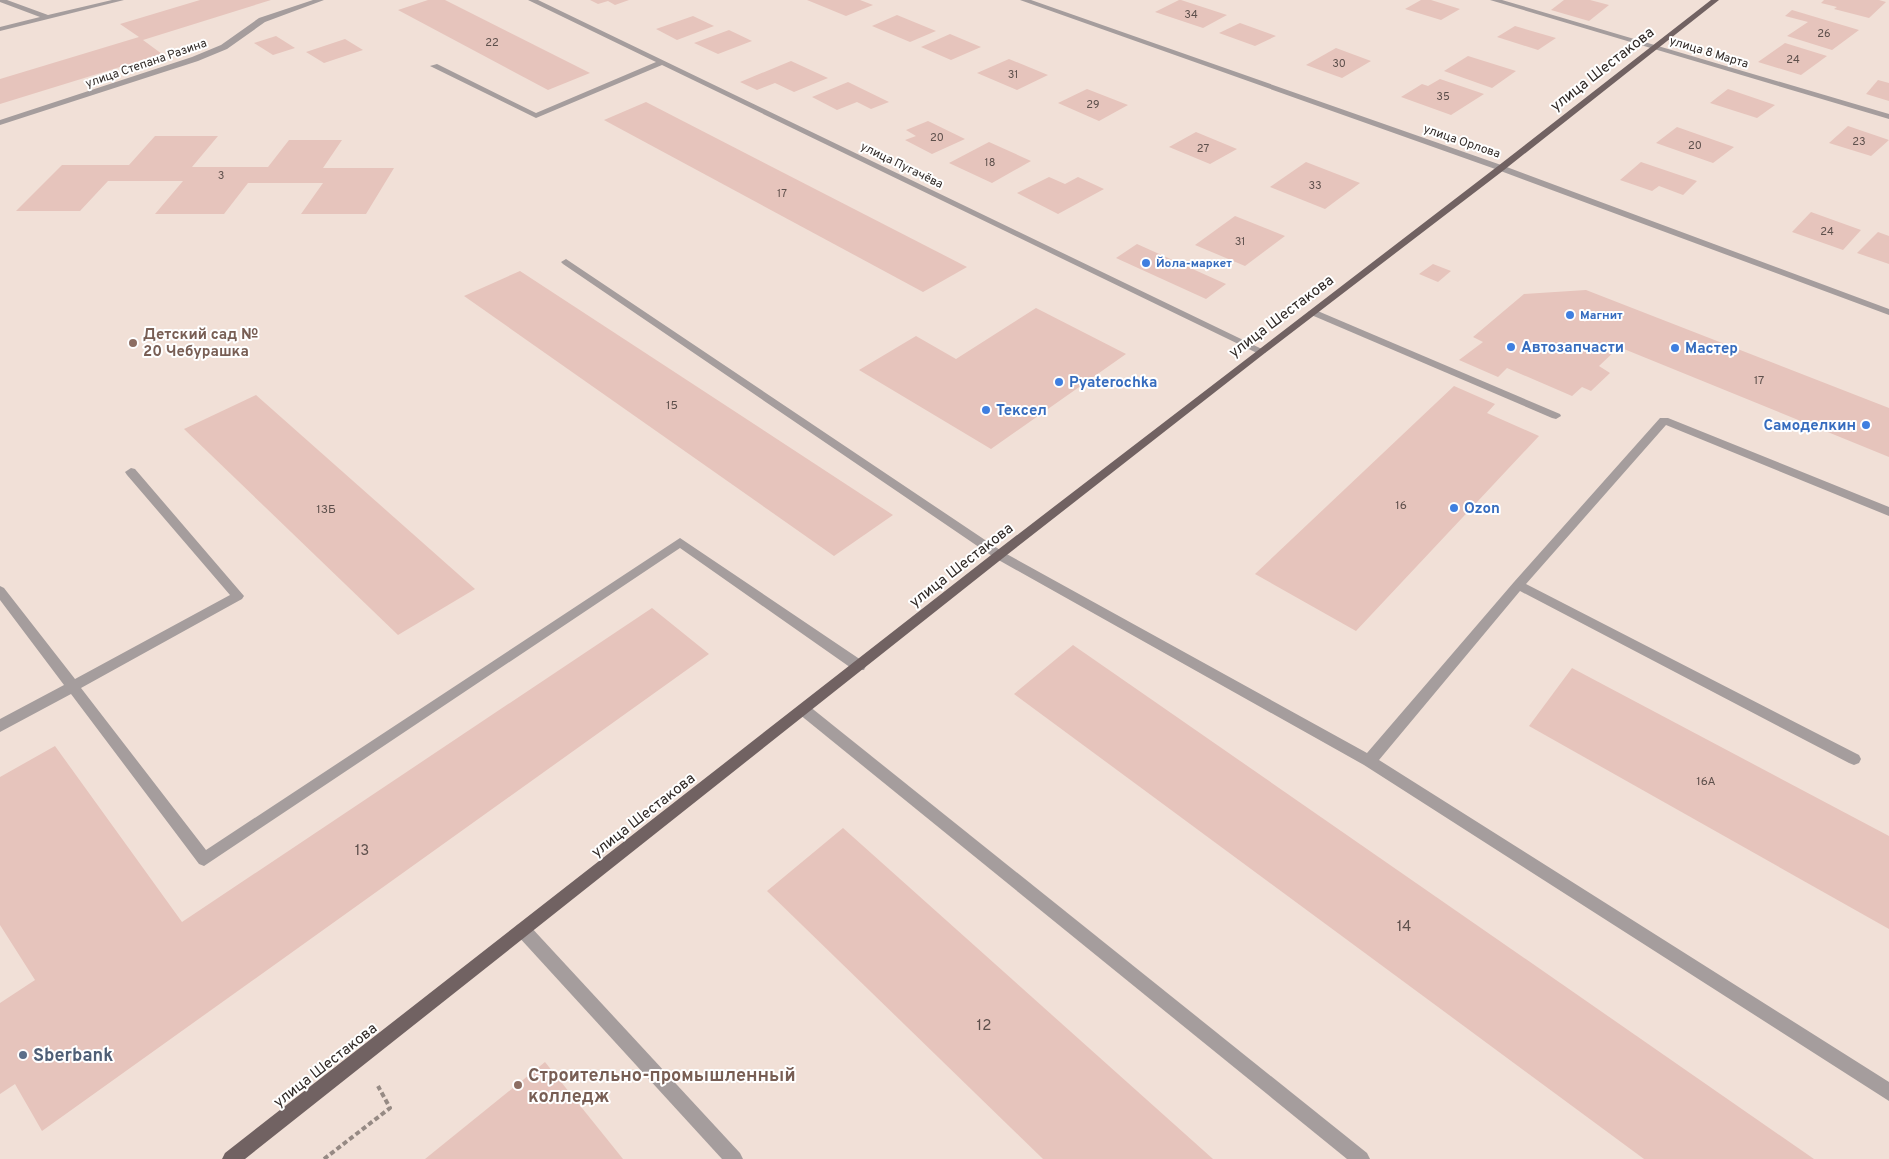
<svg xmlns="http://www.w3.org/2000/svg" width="1889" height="1159" font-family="Overpass,sans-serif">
<rect width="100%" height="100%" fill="#f1e0d7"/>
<g fill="#e6c4bc">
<polygon points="200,0 271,0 143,40 162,54 0,104 0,79 139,37 120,24"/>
<polygon points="428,0 445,0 590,73 548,90 398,10"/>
<polygon points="590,0 629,0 615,5 608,1 598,4"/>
<polygon points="807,0 860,0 873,5 846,16"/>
<polygon points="1179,0 1181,0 1227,15 1203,28 1155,12"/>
<polygon points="1421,0 1431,0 1460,9 1441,20 1405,9"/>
<polygon points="1564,0 1590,0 1609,5 1589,21 1551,10"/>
<polygon points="1824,0 1879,0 1886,2 1869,18 1834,9 1837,7 1821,3"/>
<polygon points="1792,10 1859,30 1832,50 1787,36 1808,22 1785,16"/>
<polygon points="897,15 936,31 910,42 872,26"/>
<polygon points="693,16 714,26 677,40 656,29"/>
<polygon points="1240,23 1276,36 1255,46 1219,33"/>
<polygon points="1515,26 1556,38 1538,50 1497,37"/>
<polygon points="729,30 752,41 718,54 694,43"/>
<polygon points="950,34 981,47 951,60 921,47"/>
<polygon points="276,36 295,48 273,55 254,43"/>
<polygon points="345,39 363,50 324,63 306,52"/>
<polygon points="1785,43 1827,56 1801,75 1758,62"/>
<polygon points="1336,48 1371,61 1342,78 1306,65"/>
<polygon points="1468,56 1516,71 1492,88 1444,71"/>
<polygon points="1009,59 1048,75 1017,90 977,73"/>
<polygon points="791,61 828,78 794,92 775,83 757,90 740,82"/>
<polygon points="1440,79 1484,94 1451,115 1401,97 1422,84 1428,86"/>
<polygon points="1878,80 1889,83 1889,101 1866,94"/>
<polygon points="848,82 889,102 871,109 857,102 837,110 812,97"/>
<polygon points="1087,89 1128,105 1099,121 1058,103"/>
<polygon points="1728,89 1775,105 1757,118 1710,103"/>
<polygon points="646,102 967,267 923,292 604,120"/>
<polygon points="928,121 965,139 932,154 905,140 916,136 906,130"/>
<polygon points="1848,126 1889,140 1871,156 1829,143"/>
<polygon points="1677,127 1734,147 1713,163 1656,143"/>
<polygon points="1196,132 1237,149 1210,164 1169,147"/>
<polygon points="155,136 218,136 192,167 268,167 289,140 342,140 323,168 394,168 366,214 301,214 323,183 248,183 224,214 155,214 183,181 108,181 80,211 16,211 62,165 129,165"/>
<polygon points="989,142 1031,161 992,183 949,163"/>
<polygon points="1306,162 1360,183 1325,209 1270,187"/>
<polygon points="1641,162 1697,181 1683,195 1659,186 1652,191 1620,180"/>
<polygon points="1049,177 1065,184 1078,177 1104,189 1058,214 1017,193"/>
<polygon points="1811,212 1861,230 1843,250 1792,232"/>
<polygon points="1235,216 1285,236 1245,266 1195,245"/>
<polygon points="1878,232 1889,236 1889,264 1857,253"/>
<polygon points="1137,244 1226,284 1206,299 1116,258"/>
<polygon points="1433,264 1451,271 1438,282 1419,274"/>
<polygon points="520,271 893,515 834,556 464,296"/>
<polygon points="1586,290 1889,408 1889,457 1619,347 1599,366 1610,373 1591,391 1582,387 1572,396 1507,368 1498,377 1459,360 1483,342 1473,337 1524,294"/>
<polygon points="1036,308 1126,354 991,449 859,370 916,336 956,359"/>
<polygon points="1454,386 1495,404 1487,413 1539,436 1356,631 1255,574"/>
<polygon points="256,395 475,589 398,635 184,429"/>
<polygon points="652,608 709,654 42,1131 15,1084 0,1094 0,1003 35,980 0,925 0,777 55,746 182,922"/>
<polygon points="1073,645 1814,1159 1644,1159 1014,694"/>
<polygon points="1572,668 1889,836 1889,929 1529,726"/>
<polygon points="843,828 1213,1159 1043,1159 767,891"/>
<polygon points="545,1062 623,1159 425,1159"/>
</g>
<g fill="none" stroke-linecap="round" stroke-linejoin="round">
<polyline stroke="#968a84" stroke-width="4" stroke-dasharray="5 3" stroke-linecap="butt" points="324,1159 390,1108 378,1086"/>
<g fill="#a59d9d" fill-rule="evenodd">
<polygon points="0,0 7,0 48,15 112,0 124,0 0,31 0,27 40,17 0,2"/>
<polygon points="313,0 324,0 265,22 227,49 198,61 0,125 0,120 192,57 221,45 259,18"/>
<polygon points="528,0 538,0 1266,351 1265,353 1257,353 662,65 536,118 430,66 437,64 536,113 656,62"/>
<polygon points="1020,0 1031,0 1504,166 1889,309 1889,315 1498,170"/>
<polygon points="1490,0 1502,0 1889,114 1889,119"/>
<polygon points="566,259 1003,552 1367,753 1514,582 1660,418 1668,418 1889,507 1889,516 1666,425 1526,584 1859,755 1861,759 1859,763 1854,765 1849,763 1520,591 1379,760 1889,1082 1889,1101 1364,765 995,558 563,264 561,262"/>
<polygon points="1313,309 1560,414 1561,416 1556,419 1552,418 1309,314 1308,312"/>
<polygon points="131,468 135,469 244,596 242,599 81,688 206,850 680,538 864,662 866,666 864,670 854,670 680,548 204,866 199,864 71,694 0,732 0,719 64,685 0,600 0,586 4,588 75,679 230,595 127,475 125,472"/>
<polygon points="804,705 809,706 1367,1153 1370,1159 1347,1159 799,714 797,710 799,706"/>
<polygon points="523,923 529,925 740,1153 743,1159 722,1159 517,935 515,930 517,925"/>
</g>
<polygon fill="#716262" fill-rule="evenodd" points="1711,0 1719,0 1504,170 1265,353 1003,558 245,1159 222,1159 225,1153 995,552 1498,166"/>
</g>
<g fill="#3f7fe0" stroke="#fff" stroke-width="2">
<circle cx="1146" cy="263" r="5"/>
<circle cx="1570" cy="315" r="5"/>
<circle cx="1511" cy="347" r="5"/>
<circle cx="1675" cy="348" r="5"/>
<circle cx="1059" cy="382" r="5"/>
<circle cx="986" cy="410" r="5"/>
<circle cx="1866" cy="425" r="5"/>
<circle cx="1454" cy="508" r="5"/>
</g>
<g fill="#8d6e63" stroke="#fff" stroke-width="2">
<circle cx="133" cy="343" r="5"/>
<circle cx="518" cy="1085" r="5"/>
</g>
<circle fill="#5c6f8a" stroke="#fff" stroke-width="2" cx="23" cy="1055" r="5"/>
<g text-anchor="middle" stroke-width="4" stroke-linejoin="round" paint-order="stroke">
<g font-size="11" fill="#5e504c">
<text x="1191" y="18">34</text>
<text x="1824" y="37">26</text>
<text x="492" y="46">22</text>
<text x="1793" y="63">24</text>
<text x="1339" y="67">30</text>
<text x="1013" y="78">31</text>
<text x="1443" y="100">35</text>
<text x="1093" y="108">29</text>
<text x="937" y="141">20</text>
<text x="1859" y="145">23</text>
<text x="1695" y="149">20</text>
<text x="1203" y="152">27</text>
<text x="990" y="166">18</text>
<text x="221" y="179">3</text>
<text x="1315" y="189">33</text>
<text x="782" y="197">17</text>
<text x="1827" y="235">24</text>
<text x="1240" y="245">31</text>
</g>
<g font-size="12" fill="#312a27" stroke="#fff">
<text transform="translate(1709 52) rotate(17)" y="4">улица 8 Марта</text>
<text transform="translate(146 63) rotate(-19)" y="4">улица Степана Разина</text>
<text transform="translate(1462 141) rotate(19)" y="4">улица Орлова</text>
<text transform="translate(902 165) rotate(26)" y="4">улица Пугачёва</text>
</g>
<g font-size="12" font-weight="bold" fill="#366cbe" stroke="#fff" text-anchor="start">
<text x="1156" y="267">Йола-маркет</text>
<text x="1580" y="319">Магнит</text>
</g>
<g font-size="12" fill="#5e504c">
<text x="1759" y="384">17</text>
<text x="672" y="409">15</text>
<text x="1401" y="509">16</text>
<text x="326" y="513">13Б</text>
<text x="1706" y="785">16А</text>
</g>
<g font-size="15" fill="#312a27" stroke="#fff">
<text transform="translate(1602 69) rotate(-38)" y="5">улица Шестакова</text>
<text transform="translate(1281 316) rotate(-37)" y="5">улица Шестакова</text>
<text transform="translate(961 565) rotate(-38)" y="5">улица Шестакова</text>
<text transform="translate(643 815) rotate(-38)" y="5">улица Шестакова</text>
<text transform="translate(325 1065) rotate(-38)" y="5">улица Шестакова</text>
</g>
<g font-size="15" font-weight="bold" fill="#785e54" stroke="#fff" text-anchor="start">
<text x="143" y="339">Детский сад №<tspan x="143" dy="17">20 Чебурашка</tspan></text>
</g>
<g font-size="15" font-weight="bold" fill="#366cbe" stroke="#fff" text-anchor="start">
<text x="1521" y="352">Автозапчасти</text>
<text x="1685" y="353">Мастер</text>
<text x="1069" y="387">Pyaterochka</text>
<text x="996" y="415">Тексел</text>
<text x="1856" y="430" text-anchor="end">Самоделкин</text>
<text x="1464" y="513">Ozon</text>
</g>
<g font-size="15" fill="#5e504c">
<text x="362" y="855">13</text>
<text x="1404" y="931">14</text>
<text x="984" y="1030">12</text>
</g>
<g font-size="18" font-weight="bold" fill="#4e5e75" stroke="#fff" text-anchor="start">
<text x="33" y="1061">Sberbank</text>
</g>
<g font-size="18" font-weight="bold" fill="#785e54" stroke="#fff" text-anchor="start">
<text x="528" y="1081">Строительно-промышленный<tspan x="528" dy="21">колледж</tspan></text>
</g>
</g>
</svg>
